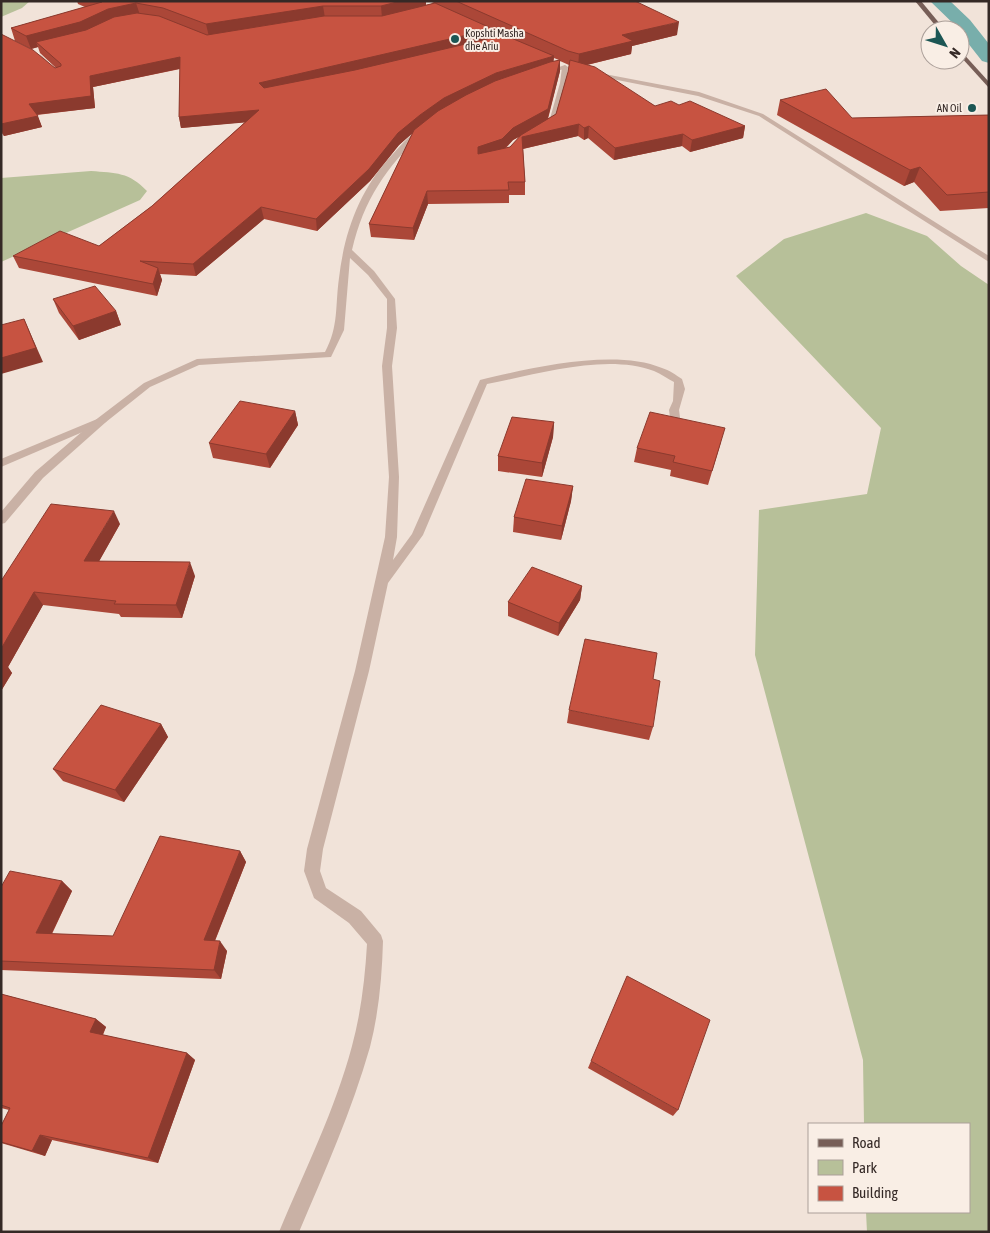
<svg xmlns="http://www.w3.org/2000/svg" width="990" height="1233" font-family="'Asap Condensed',sans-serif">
<rect width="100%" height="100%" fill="#f1e3d9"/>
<g fill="#b7c099">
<polygon points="1,1 30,1 22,8 1,17"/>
<path d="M91,171C116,173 129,172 147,191L140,200L1,262V178Z"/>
<polygon points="866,213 927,236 961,266 989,285 989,1232 867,1232 866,1212 969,1212 969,1124 864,1124 863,1060 755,655 759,510 867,494 881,428 736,276 784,239"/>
</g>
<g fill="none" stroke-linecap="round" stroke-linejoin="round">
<polygon fill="#78aeab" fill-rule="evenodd" points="930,1 950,1 970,20 989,44 989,63 982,61 960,33 960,30"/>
<g fill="#c9b1a5" fill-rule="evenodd">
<polygon points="1,36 42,56 63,76 58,77 38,59 1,40"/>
<path d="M565,65L568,67C567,78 560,118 554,125C551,128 547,129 544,128V126L549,122L560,83L562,67Z"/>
<polygon points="102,417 107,420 106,422 1,467 1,459"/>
</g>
<g fill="#c9b1a5" fill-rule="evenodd">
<polygon points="565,65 567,68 544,75 541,73"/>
<polygon points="594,72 699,92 763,114 989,256 989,262 759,116 698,96 592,75 591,74"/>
<path d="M421,129L424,131L423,132C386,168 364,199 352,250L374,271L395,299L397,328L392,366L399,477L397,537L393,560L412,534L480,380C530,368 614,348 662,368C669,370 676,375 682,379L685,389L679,410L681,425L676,428L671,425L669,410L673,401L674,382C668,379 661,374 654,371C604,353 537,375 487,384L423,535L388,583L369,671L323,849L320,871L326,888L361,911L381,935L383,941C382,976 379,1012 370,1047C352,1110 325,1171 299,1232H279C305,1170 335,1110 352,1046C361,1013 365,978 367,944L349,923L314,898L304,871L307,849L355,671L385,537L389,477L382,366L387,328V299L368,275L350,258L344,330L331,357L199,365L150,387L106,422L43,478L5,523L1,524V512L35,472L98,418L144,383L197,359L325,352C339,326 335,306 339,278C344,234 359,191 390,157C399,148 409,134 421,129Z"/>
</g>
<g fill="#775e57" fill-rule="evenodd">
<polygon points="915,1 921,1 945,30 939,30"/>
<polygon points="960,50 989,82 989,88 960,56"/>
</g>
</g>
<g fill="#ab4738" fill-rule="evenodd">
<path d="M77,1H426V5L434,3L429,1H635L677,35L632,46L631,54L587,65L655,106L679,105L745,126L743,138L690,152L682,146L614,160L588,138L584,140L578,136L523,149L525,182V195H509V203L428,204L414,240L371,237L369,224L413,132L399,145L370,181L317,231L264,219L196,276L160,274L162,280L157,296L19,268L13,256L99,246L152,206L245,122L181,128L179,117L180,69L93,87L95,108L37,115L42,127L4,136L1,132V34L55,68H56L40,53L38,47L31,49L15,41L11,28L85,7L78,4ZM493,31L503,35L493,37ZM554,58L559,60L553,62ZM560,61L569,65L568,72L556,114L548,119L560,71ZM521,136L510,147L506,148L513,140Z"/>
<polygon points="780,100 852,118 989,115 989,208 940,211 914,182 904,186 777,115"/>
<polygon points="53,299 116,311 121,325 79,340 59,313"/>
<polygon points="295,411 298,425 270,468 213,458 209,443"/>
<polygon points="554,422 553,437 542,477 498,471 498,456"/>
<polygon points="721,442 708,485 670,476 671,470 634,462 637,448"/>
<polygon points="573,486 571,501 561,540 513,532 514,517"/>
<polygon points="120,524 99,561 195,576 182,618 121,617 119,614 43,605 8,667 12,673 1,691 1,581"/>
<polygon points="582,586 580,600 558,636 508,616 508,602"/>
<polygon points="569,710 653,727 649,740 567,723"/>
<polygon points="161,724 168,737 124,802 63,781 53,769"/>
<polygon points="240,851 246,862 215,941 227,951 221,979 1,970 1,887 62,881 72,891 52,934 113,936"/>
<polygon points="1,994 96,1019 106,1027 103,1035 187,1053 195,1060 158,1163 52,1140 45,1156 1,1143 1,1126 9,1110 1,1108"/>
<polygon points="591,1061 678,1110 673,1116 588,1068"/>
</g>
<g fill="#8b3a2e">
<polygon points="401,1 426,1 426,8 382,18 381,6"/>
<polygon points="136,3 140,15 84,34 36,42 38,47 31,49 26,36 108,9"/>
<polygon points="323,6 325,18 209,37 206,24"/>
<polygon points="679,22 677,35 632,46 631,54 578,67 579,54 622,35"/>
<polygon points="493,29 493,39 261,94 259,83"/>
<polygon points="554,56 553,66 421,126 399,145 370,181 317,231 316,219 398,133 420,115 444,98 496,73"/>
<polygon points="180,57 183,68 93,87 95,108 33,115 29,104 90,76"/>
<polygon points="560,60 560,71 547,121 513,140 502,151 478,154 478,147"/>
<polygon points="259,110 261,121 181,128 179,117"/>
<polygon points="38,116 42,127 4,136 1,129 1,124"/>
<polygon points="579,124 578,136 522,149 522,137"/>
<polygon points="589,126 588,138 584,140 584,128"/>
<polygon points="745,126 743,138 690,152 692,140"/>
<polygon points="683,134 682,146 614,160 615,148"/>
<polygon points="920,167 914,182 904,186 910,170"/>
<polygon points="427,191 428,204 414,240 413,228"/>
<polygon points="261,207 264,219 196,276 193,264"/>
<polygon points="158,268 162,280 157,296 153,284"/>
<polygon points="116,311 121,325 79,340 73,326"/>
<polygon points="24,319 43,362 1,374 1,358"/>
<polygon points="295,411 298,425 270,468 266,454"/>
<polygon points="554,422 553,437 542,477 542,463"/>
<polygon points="573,486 571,501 561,540 562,526"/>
<polygon points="114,511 120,524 92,574 84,561"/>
<polygon points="190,562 195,576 182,618 176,605"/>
<polygon points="582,586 580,600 558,636 559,623"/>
<polygon points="34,592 43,605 8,667 12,673 1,691 1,649"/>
<polygon points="161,724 168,737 124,802 115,790"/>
<polygon points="240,851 246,862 211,950 204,940"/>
<polygon points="62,881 72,891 47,943 36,933"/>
<polygon points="220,941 227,951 221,979 214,970"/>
<polygon points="96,1019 106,1027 100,1040 90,1032"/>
<polygon points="187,1053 195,1060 158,1163 148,1158"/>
<polygon points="40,1135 52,1140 45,1156 32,1151"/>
</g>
<g fill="#c75341" stroke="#8b3a2e">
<polygon points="100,1 401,1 381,6 323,6 206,24 163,8 136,3 108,9 80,22 26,36 11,28 102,2"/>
<polygon points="456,1 635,1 679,22 622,35 633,41 579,54 568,51"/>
<polygon points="435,3 493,29 259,83 264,88 355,70 504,35 554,56 496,73 444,98 420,115 398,133 369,169 316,219 261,207 193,264 140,261 158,268 153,284 13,256 60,231 99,246 152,206 259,110 179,117 180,57 90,76 91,96 29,104 38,116 1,124 1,34 33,50 55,68 61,66 61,64 36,42 86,30 114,17 137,13 159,16 207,35 324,16 382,16"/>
<polygon points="560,60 548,109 513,128 502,139 478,147 478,154 510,147 521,135 556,114 568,72 570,60 595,67 655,106 671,101 679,105 690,101 745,126 692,140 683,134 615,148 589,126 584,128 579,124 522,137 525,182 508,182 509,190 427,191 413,228 369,224 414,130 438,111 466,95 495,81 550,62"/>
<polygon points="826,89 852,118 989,115 989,192 947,195 920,167 910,170 780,100"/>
<polygon points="95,286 116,311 73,326 53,299"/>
<polygon points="24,319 36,348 1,358 1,325"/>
<polygon points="240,401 295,411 266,454 209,443"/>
<polygon points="650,412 725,428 712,471 673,462 675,456 637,448"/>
<polygon points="512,417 554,422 542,463 498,456"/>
<polygon points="526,479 573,486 562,526 514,517"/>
<polygon points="51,504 114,511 84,561 190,562 176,605 114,604 116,601 34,592 1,649 1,581"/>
<polygon points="532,567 582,586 559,623 508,602"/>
<polygon points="585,639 657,653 653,679 660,681 653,727 569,710"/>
<polygon points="101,705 161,724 115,790 53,769"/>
<polygon points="160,836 240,851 204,940 220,941 214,970 1,961 1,887 10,871 62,881 36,933 113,936"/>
<polygon points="627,976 710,1020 678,1110 591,1061"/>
<polygon points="1,994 96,1019 90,1032 187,1053 148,1158 40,1135 32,1151 1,1142 1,1126 10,1108 1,1105"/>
</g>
<g fill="#1c5654" stroke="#f9eee5" stroke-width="2">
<circle cx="455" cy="39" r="5"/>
<circle cx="972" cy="108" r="5"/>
</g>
<g text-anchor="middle" stroke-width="4" stroke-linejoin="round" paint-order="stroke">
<g font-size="11" fill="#352926" stroke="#f9eee5" text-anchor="start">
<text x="465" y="37">Kopshti Masha<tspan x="465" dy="13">dhe Ariu</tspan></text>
<text x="962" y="112" text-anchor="end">AN Oil</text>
</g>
</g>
<rect width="990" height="1233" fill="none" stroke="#352926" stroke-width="5"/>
<rect x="808" y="1123" width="162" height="90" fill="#f9eee5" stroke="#ab9f99"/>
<rect x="818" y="1139" width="25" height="8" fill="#775e57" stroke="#ab9f99"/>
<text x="852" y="1148" font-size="15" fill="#352926">Road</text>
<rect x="818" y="1160" width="25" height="15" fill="#b7c099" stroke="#ab9f99"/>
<text x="852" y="1173" font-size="15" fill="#352926">Park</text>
<rect x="818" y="1186" width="25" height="15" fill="#c75341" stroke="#ab9f99"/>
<text x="852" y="1198" font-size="15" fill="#352926">Building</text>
<g transform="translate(945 45) rotate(129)"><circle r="24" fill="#f9eee5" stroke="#ab9f99"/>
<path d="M0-4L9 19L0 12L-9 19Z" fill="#1c5654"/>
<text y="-8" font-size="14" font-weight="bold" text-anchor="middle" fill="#352926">N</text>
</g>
</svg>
